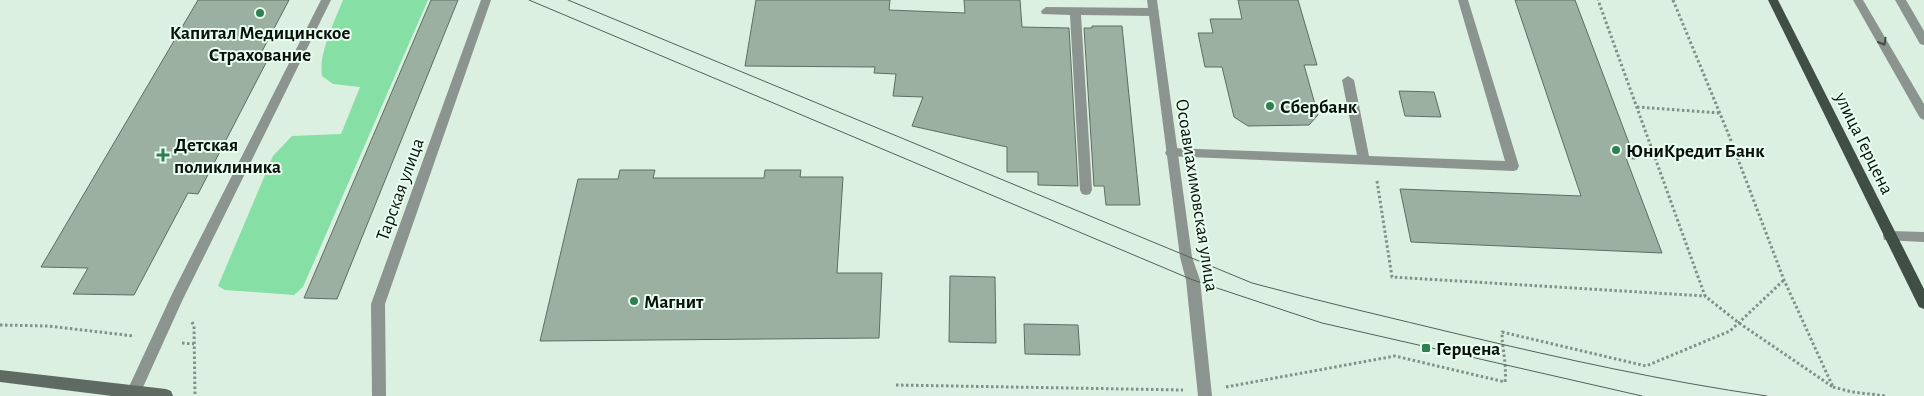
<svg xmlns="http://www.w3.org/2000/svg" width="1924" height="396" font-family="'Alegreya Sans',sans-serif">
<rect width="100%" height="100%" fill="#dbf0e1"/>
<path fill="#86e0a5" d="M343,0H428L303,287L294,295L225,290L218,286L273,156L292,136L341,134L360,87L333,84L322,76C318,55 335,20 343,0Z"/>
<g fill="#9cb0a2" stroke="#5c6e61">
<polygon points="198,0 289,0 259,57 269,57 198,194 188,193 134,295 73,294 88,268 41,267"/>
<polygon points="431,0 458,0 337,299 304,298"/>
<polygon points="756,0 890,0 889,10 965,13 964,0 1020,0 1022,27 1069,28 1078,186 1038,185 1038,172 1007,172 1007,147 912,126 923,97 893,96 896,74 874,73 875,67 745,66"/>
<polygon points="1238,0 1298,0 1317,65 1304,65 1318,115 1309,125 1248,126 1234,117 1222,67 1205,67 1198,33 1213,33 1210,19 1242,19"/>
<polygon points="1515,0 1575,0 1635,159 1626,158 1662,253 1411,242 1400,189 1581,196"/>
<polygon points="1092,26 1122,26 1140,205 1106,205 1104,186 1094,186 1084,28 1092,28"/>
<polygon points="1399,91 1434,92 1441,117 1405,116"/>
<polygon points="620,170 655,170 653,178 764,178 765,170 801,170 800,177 843,177 837,273 882,273 879,338 540,341 578,179 618,179"/>
<polygon points="950,276 995,277 996,343 949,342"/>
<polygon points="1024,324 1078,325 1080,355 1025,354"/>
</g>
<g fill="none" stroke-linecap="round" stroke-linejoin="round">
<g stroke="#829186" stroke-width="3" stroke-dasharray="2.5 2.5" stroke-linecap="butt">
<polyline points="1673,0 1728,133 1784,280 1833,387 1739,323 1705,296"/>
<polyline points="1637,107 1720,113"/>
<polyline points="1377,181 1392,277 1705,296 1598,0"/>
<polyline points="192,322 194,326 195,396"/>
<polyline points="0,325 48,326 134,336"/>
<polyline points="182,343 194,344"/>
<polyline points="896,385 1183,390"/>
<path d="M1226,387L1395,356L1505,382C1507,362 1502,351 1502,332L1646,366L1730,331L1784,280"/>
<polyline points="1833,387 1852,392 1887,396"/>
</g>
<g fill="#8b948e" fill-rule="evenodd">
<polygon points="321,0 331,0 183,299 139,396 129,396 127,391 173,292"/>
<polygon points="1458,0 1468,0 1519,166 1517,170 1513,171 1167,156 1165,153 1167,150 1171,148 1357,155 1342,80 1348,76 1354,80 1369,156 1505,161"/>
<polygon points="1853,0 1863,0 1924,104 1924,120 1920,118"/>
<polygon points="1895,0 1906,0 1924,31 1924,45 1920,44"/>
<polygon points="1046,7 1153,8 1159,12 1153,16 1081,15 1092,190 1090,194 1086,195 1082,194 1080,190 1070,15 1042,14 1041,11"/>
<polygon points="1889,231 1924,232 1924,242 1884,240 1883,236 1884,232"/>
</g>
<g fill="#8b948e" fill-rule="evenodd">
<polygon points="481,0 491,0 385,304 386,396 372,396 371,304"/>
<polygon points="1147,0 1157,0 1192,257 1200,280 1212,396 1198,396 1186,280 1180,257"/>
</g>
<polygon fill="#5f6b62" fill-rule="evenodd" points="0,370 166,389 171,391 173,396 112,396 0,382"/>
<polygon fill="#404f44" fill-rule="evenodd" points="1768,0 1778,0 1924,289 1924,309 1919,307"/>
<g stroke="#556158" stroke-width="1">
<polyline points="529,0 1193,280 1322,323 1642,396"/>
<path d="M568,0L1252,283C1322,302 1392,318 1462,335C1564,359 1663,381 1767,396"/>
</g>
</g>
<defs><path id="oneway-chevron" d="M-2-3.5L2.5 0L-2 3.5" fill="none" stroke-width="1.6" stroke-linecap="round" stroke-linejoin="round" transform="scale(1.25)"/></defs>
<use stroke="#444c46" href="#oneway-chevron" transform="translate(1883 42) rotate(60)"/>
<g fill="#2f7f50" stroke="#e8feee" stroke-width="2">
<circle cx="260" cy="13" r="5"/>
<circle cx="1270" cy="106" r="5"/>
<circle cx="1616" cy="150" r="5"/>
<path d="M160.5 147.5h5v5h5v5h-5v5h-5v-5h-5v-5h5z"/>
<circle cx="634" cy="301" r="5"/>
<rect x="1421" y="343" width="10" height="10" rx="2.5"/>
</g>
<g text-anchor="middle" stroke-width="4" stroke-linejoin="round" paint-order="stroke">
<g font-size="19" font-weight="bold" fill="#0a110c" stroke="#e8feee" text-anchor="start">
<text x="260" y="39" text-anchor="middle">Капитал Медицинское<tspan x="260" dy="22">Страхование</tspan></text>
<text x="1280" y="113">Сбербанк</text>
<text x="174" y="151">Детская<tspan x="174" dy="22">поликлиника</tspan></text>
<text x="1626" y="157">ЮниКредит Банк</text>
<text x="644" y="308">Магнит</text>
<text x="1436" y="355">Герцена</text>
</g>
<g font-size="19" fill="#0a110c" stroke="#e8feee">
<text transform="translate(1865 143) rotate(64)" y="7">улица Герцена</text>
<text transform="translate(399 189) rotate(-70)" y="7">Тарская улица</text>
<text transform="translate(1198 195) rotate(81)" y="7">Осоавиахимовская улица</text>
</g>
</g>
</svg>
